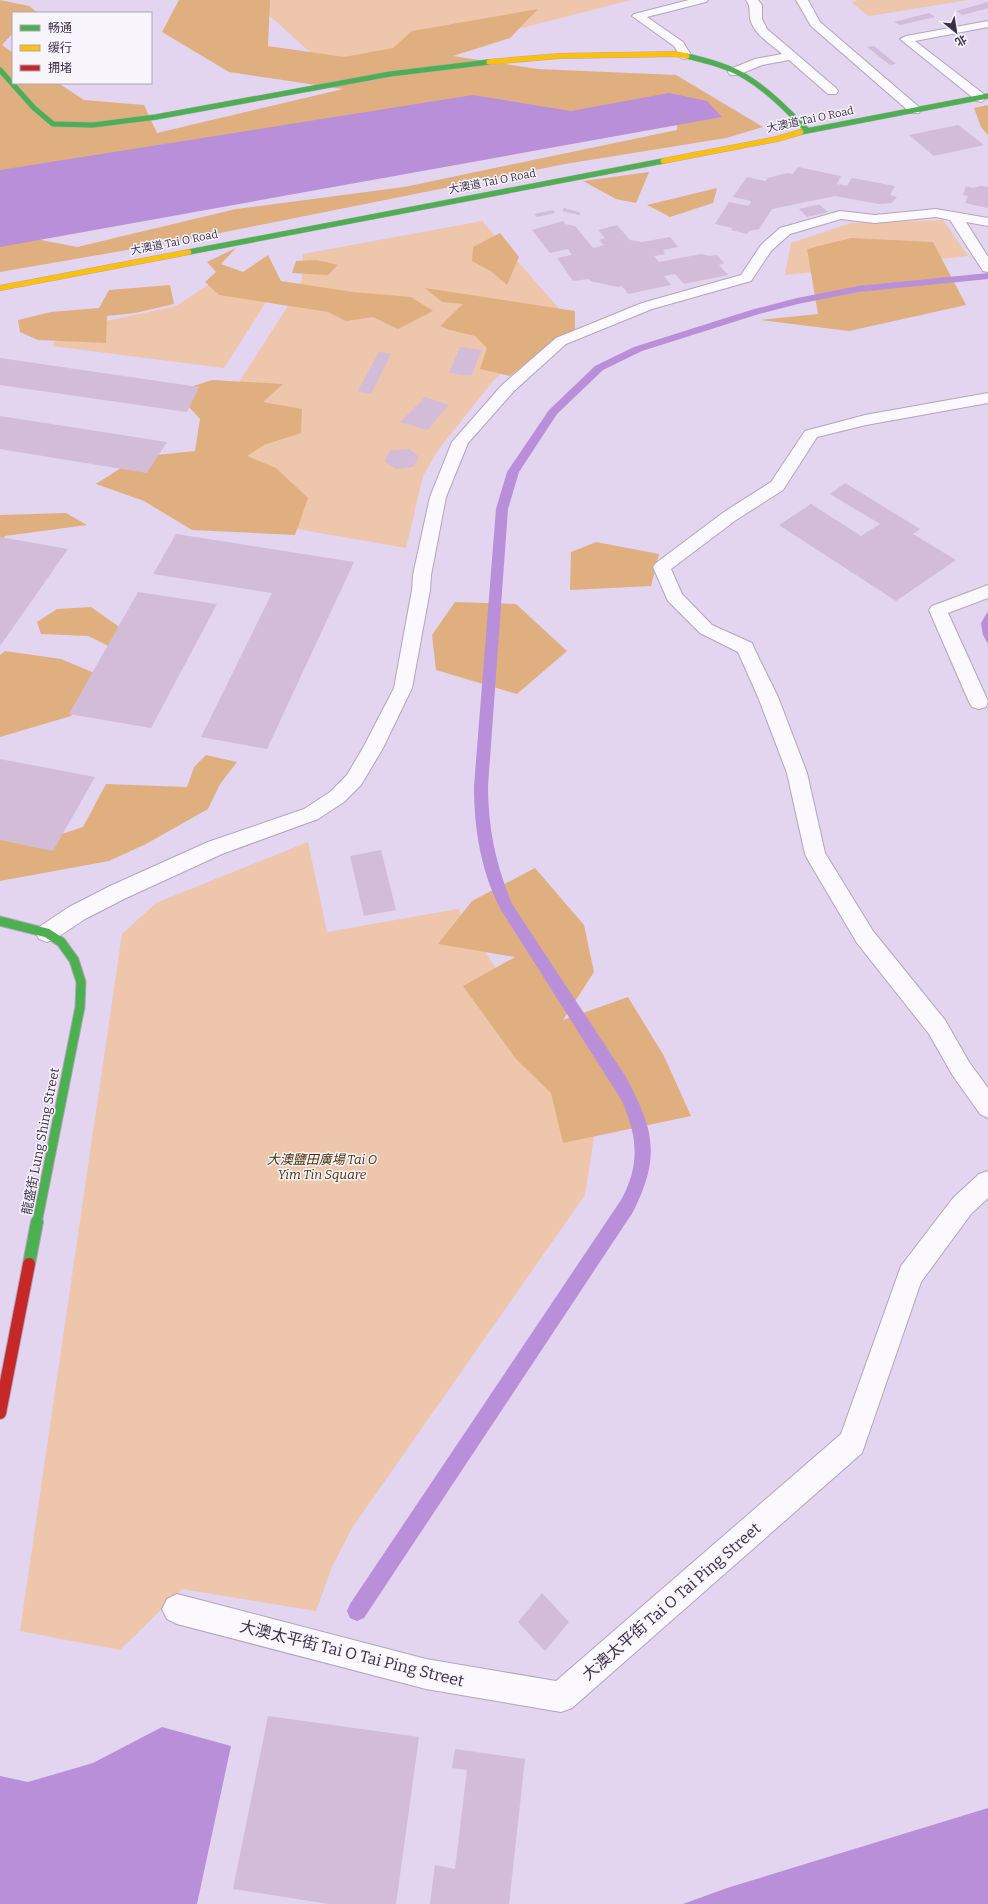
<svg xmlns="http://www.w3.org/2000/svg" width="988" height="1904" font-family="Bitter,'Noto Sans SC',serif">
<rect width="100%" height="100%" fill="#e3d4ef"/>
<g fill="#eec6ab">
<polygon points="252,0 631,0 498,34 332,72"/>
<polygon points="857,0 968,0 869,16 852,3"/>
<polygon points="943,220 968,256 785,275 791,243 851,223"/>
<polygon points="482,221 563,313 538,342 493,381 438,450 423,476 406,548 160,505 295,295 302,280 303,254"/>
<polygon points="208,285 273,291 224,368 52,346 55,341 97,323 176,306"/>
<polygon points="308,842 327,932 458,909 573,1090 594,1137 585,1195 352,1528 332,1567 316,1611 182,1589 120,1650 20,1631 122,934 156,903"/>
</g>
<g fill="#e0af80">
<polygon points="0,0 29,6 38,13 13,13 13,33 2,45 13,53 13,83 58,83 84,100 144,105 157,133 343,89 229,72 162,32 179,0 270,0 268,46 344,57 393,48 412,31 538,9 510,38 453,56 538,69 676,75 763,127 726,138 565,164 185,240 0,272 0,232 77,247 236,209 404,187 677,130 678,112 0,188"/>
<polygon points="988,105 988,135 981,127 974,108"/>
<polygon points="649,172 636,203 616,199 583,181"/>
<polygon points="717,188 713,203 670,217 647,205"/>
<polygon points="500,233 519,257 507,285 492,272 472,261 473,247"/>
<polygon points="851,238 933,242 966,305 849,331 760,320 818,314 807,249"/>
<polygon points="236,248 221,264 243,272 268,255 281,281 353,292 411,297 433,311 398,329 373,317 346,321 328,312 219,295 205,282 216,272 207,262"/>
<polygon points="317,260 338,265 328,275 292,273 296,261"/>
<polygon points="170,285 174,304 135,313 107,316 106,343 38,340 20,332 18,320 51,312 99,308 109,290"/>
<polygon points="425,288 575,311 575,330 545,348 510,376 480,369 487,348 475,336 450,330 440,326 463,304 442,302"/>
<polygon points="212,380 283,384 263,402 302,409 301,433 264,445 247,456 276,468 308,498 295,535 192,530 144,501 96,484 138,457 195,451 200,419 175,392"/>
<polygon points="66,513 87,525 5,536 0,546 0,515"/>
<polygon points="596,542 659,554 651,586 570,590 571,552"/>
<polygon points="455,602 516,604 567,651 517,694 436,670 432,635"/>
<polygon points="91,607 132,636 123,653 88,636 41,634 37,622 57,609"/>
<polygon points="5,651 61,659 104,677 71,716 0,737 0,655"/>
<polygon points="206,755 237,762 220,784 208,809 146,844 109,861 0,881 0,831 41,841 83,827 106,784 187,787 194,767"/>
<polygon points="535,868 584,925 594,972 563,1020 628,997 664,1056 691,1116 563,1143 551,1093 516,1059 463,986 515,957 438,944 472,901"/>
</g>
<g fill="#b98fd9">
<polygon points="669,93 707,101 722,117 0,247 0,170 473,95 571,111"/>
<polygon points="988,611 988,644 983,635 981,623"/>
<polygon points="162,1727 231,1746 197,1904 0,1904 0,1776 28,1782 93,1763"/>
<polygon points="988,1808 988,1904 683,1904 727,1888"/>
</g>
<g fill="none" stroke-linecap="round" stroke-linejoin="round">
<path fill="#b98fd9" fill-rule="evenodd" d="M988,273V279L858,292L798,304L759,314L642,351L603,370L557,414L519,472L508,509L488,786C488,828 496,865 512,904L626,1077C654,1130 661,1156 633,1212L364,1618L357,1621L350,1618L347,1611L350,1604L621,1200C640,1165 638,1138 622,1101L501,910C481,872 474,829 474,786L496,509L507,472L549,410L595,366L634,347L751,310L797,298L858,286Z"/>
</g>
<g fill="#d3bcd7">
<polygon points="988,2 988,8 963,15 956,11"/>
<polygon points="929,13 935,17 900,25 894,22"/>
<polygon points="874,46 896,64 890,65 867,47"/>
<polygon points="958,125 984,145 934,156 909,135"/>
<polygon points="798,167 841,176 837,184 847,186 852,178 895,186 890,195 897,197 892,203 879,204 835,196 772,209 759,229 749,231 747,234 731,230 733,228 715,224 729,202 749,206 751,201 733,197 747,177 765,181 768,178 787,173 793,174"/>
<polygon points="966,186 972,188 981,186 988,187 988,208 965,203 968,196 963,195"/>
<polygon points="816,205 820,205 828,212 807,217 799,209"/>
<polygon points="564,208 581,213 579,215 562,211"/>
<polygon points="553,210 555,213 537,217 534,214"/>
<polygon points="563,221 565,224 575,226 593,248 604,245 599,240 605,238 598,230 617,225 630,240 642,242 670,237 678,247 663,250 665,254 654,256 659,262 701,254 710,256 717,255 724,263 719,265 728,275 684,284 675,274 664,276 671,285 628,294 622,286 617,287 591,281 589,279 573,281 557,258 572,255 568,249 550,253 532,230"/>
<polygon points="460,347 482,350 471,376 449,373"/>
<polygon points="379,352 391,354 371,394 357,392"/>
<polygon points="0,358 199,387 187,412 0,385"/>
<polygon points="425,397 449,405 427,430 400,422"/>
<polygon points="0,416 167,442 147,473 0,449"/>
<polygon points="409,449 419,457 413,467 396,469 384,461 391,450"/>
<polygon points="845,483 920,529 913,534 956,560 896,601 779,525 811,504 861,536 880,524 830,494"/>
<polygon points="176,534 354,562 267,749 201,737 272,593 153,574"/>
<polygon points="0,537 68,549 0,646"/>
<polygon points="138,592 217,604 151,728 69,714"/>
<polygon points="0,759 95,777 53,851 0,840"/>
<polygon points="381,850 396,910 364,916 350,856"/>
<polygon points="542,1593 569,1622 545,1651 518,1622"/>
<polygon points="268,1716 419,1737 396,1904 329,1904 233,1889"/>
<polygon points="455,1749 525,1759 509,1904 430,1904 435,1865 455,1869 467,1770 452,1768"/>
</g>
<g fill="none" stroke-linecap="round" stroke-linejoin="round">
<g stroke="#b2a5bc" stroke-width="2">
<g id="lane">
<polygon points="689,0 708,0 706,2 647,17 683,42 691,55 685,59 681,58 674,46 632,16 634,14"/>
<path d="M746,0H758L762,5V19L767,29L836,88L838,91L836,94H828L789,60L762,65L738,75H730L728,72L730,69L755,59L782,54C771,44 753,34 750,18C749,10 751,7 746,0Z"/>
<polygon points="988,21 988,27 915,41 985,95 987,98 981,102 977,101 900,39 906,36"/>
<polygon points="936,209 988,218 988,226 966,222 988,257 988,272 983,271 950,220 936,217 875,223 841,219 790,234 771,251 751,281 652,309 566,344 514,391 468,443 446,497 431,575 430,590 412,688 383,748 361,785 344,802 318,819 222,854 126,898 85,919 55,939 47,942 39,939 36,933 39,927 69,907 110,886 208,842 304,809 330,792 347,775 364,746 394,688 412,590 413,575 430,497 452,442 502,385 556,338 642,303 741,275 761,245 780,228 840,211 875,215"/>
</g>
</g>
<g stroke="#b2a5bc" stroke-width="2">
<g id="street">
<polygon points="796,0 808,0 820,22 919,107 921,110 919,113 911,113 811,26"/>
<polygon points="988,393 988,403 866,425 817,437 783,490 736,520 671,569 682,594 712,625 752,643 754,648 778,697 807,773 825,853 873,931 945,1020 969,1062 988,1088 988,1118 980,1114 953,1076 929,1034 857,943 808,860 805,854 787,773 758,697 738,652 700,633 668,601 653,567 656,563 724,512 771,482 805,431 865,415"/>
<polygon points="988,585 988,598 948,613 988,701 986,707 979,709 972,707 969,702 929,610 932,606"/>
<polygon points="988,1171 988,1198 971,1214 921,1282 862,1453 572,1708 561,1712 426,1689 177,1624 167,1619 162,1609 167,1599 177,1594 426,1659 556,1681 841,1434 901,1266 953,1198 979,1174"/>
</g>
</g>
<g stroke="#b2a5bc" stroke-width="6">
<g id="fast-far2">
<path d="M687,56C707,61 728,66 746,77C769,91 788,111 807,130"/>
<polyline points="0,70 34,108 53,124 93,125 156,117 390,74 489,62"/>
<polyline points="801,132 988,96"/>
<polyline points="189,252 663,161"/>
</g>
</g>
<g stroke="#b2a5bc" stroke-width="11">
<polyline id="fast-far1" points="0,921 47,933 61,942 74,960 81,982 80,1007 37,1223"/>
</g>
<g stroke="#b2a5bc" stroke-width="14">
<polyline id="fast" points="29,1264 37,1222"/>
</g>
<g stroke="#b2a5bc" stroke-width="6">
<g id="slow">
<polyline points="489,62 559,56 677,54 687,56"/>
<polyline points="663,161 777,139 801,132"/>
<polyline points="0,288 189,252"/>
</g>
</g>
<g stroke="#b2a5bc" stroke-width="14">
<polyline id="jam" points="0,1413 29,1264"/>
</g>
<use href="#lane" fill="#fbf9fd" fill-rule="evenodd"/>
<use href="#street" fill="#fbf9fd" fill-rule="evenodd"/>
<use href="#fast-far2" stroke="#4caf50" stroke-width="5"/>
<use href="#fast-far1" stroke="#4caf50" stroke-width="9"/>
<use href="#fast" stroke="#4caf50" stroke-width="12"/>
<use href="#slow" stroke="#ffc107" stroke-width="5"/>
<use href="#jam" stroke="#c62828" stroke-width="12"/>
</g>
<g text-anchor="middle" stroke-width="3" stroke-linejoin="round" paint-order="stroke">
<g font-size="11" fill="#3e304a" stroke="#f7f4fb">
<text transform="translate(810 119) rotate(-12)" y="4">大澳道 Tai O Road</text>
<text transform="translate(492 181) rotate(-11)" y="4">大澳道 Tai O Road</text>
<text transform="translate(174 242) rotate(-11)" y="4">大澳道 Tai O Road</text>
</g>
<g font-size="13" fill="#3e304a" stroke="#f7f4fb">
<text transform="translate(40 1141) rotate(-79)" y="5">龍盛街 Lung Shing Street</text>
</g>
<g font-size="13" font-style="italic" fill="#4d2e03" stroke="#f7f4fb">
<text x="322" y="1164">大澳鹽田廣場 Tai O<tspan x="322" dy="15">Yim Tin Square</tspan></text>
</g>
<g font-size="16" fill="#3e304a" stroke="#f7f4fb">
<text transform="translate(671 1601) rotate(-41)" y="6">大澳太平街 Tai O Tai Ping Street</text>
<text transform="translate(352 1653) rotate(14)" y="6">大澳太平街 Tai O Tai Ping Street</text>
</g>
</g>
<rect x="12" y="12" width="140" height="72" fill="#f7f4fb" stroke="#ada6b4"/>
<rect x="20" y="25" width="20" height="6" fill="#4caf50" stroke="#ada6b4"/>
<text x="48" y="32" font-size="12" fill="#3e304a">畅通</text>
<rect x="20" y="45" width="20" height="6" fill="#ffc107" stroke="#ada6b4"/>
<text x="48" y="52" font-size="12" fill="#3e304a">缓行</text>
<rect x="20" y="65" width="20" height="6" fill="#c62828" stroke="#ada6b4"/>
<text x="48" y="72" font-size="12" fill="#3e304a">拥堵</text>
<g transform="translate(956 32) rotate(150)" stroke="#f7f4fb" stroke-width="3" paint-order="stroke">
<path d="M0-3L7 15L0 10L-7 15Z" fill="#3e304a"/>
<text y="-6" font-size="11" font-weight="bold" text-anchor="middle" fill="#3e304a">北</text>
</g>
</svg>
